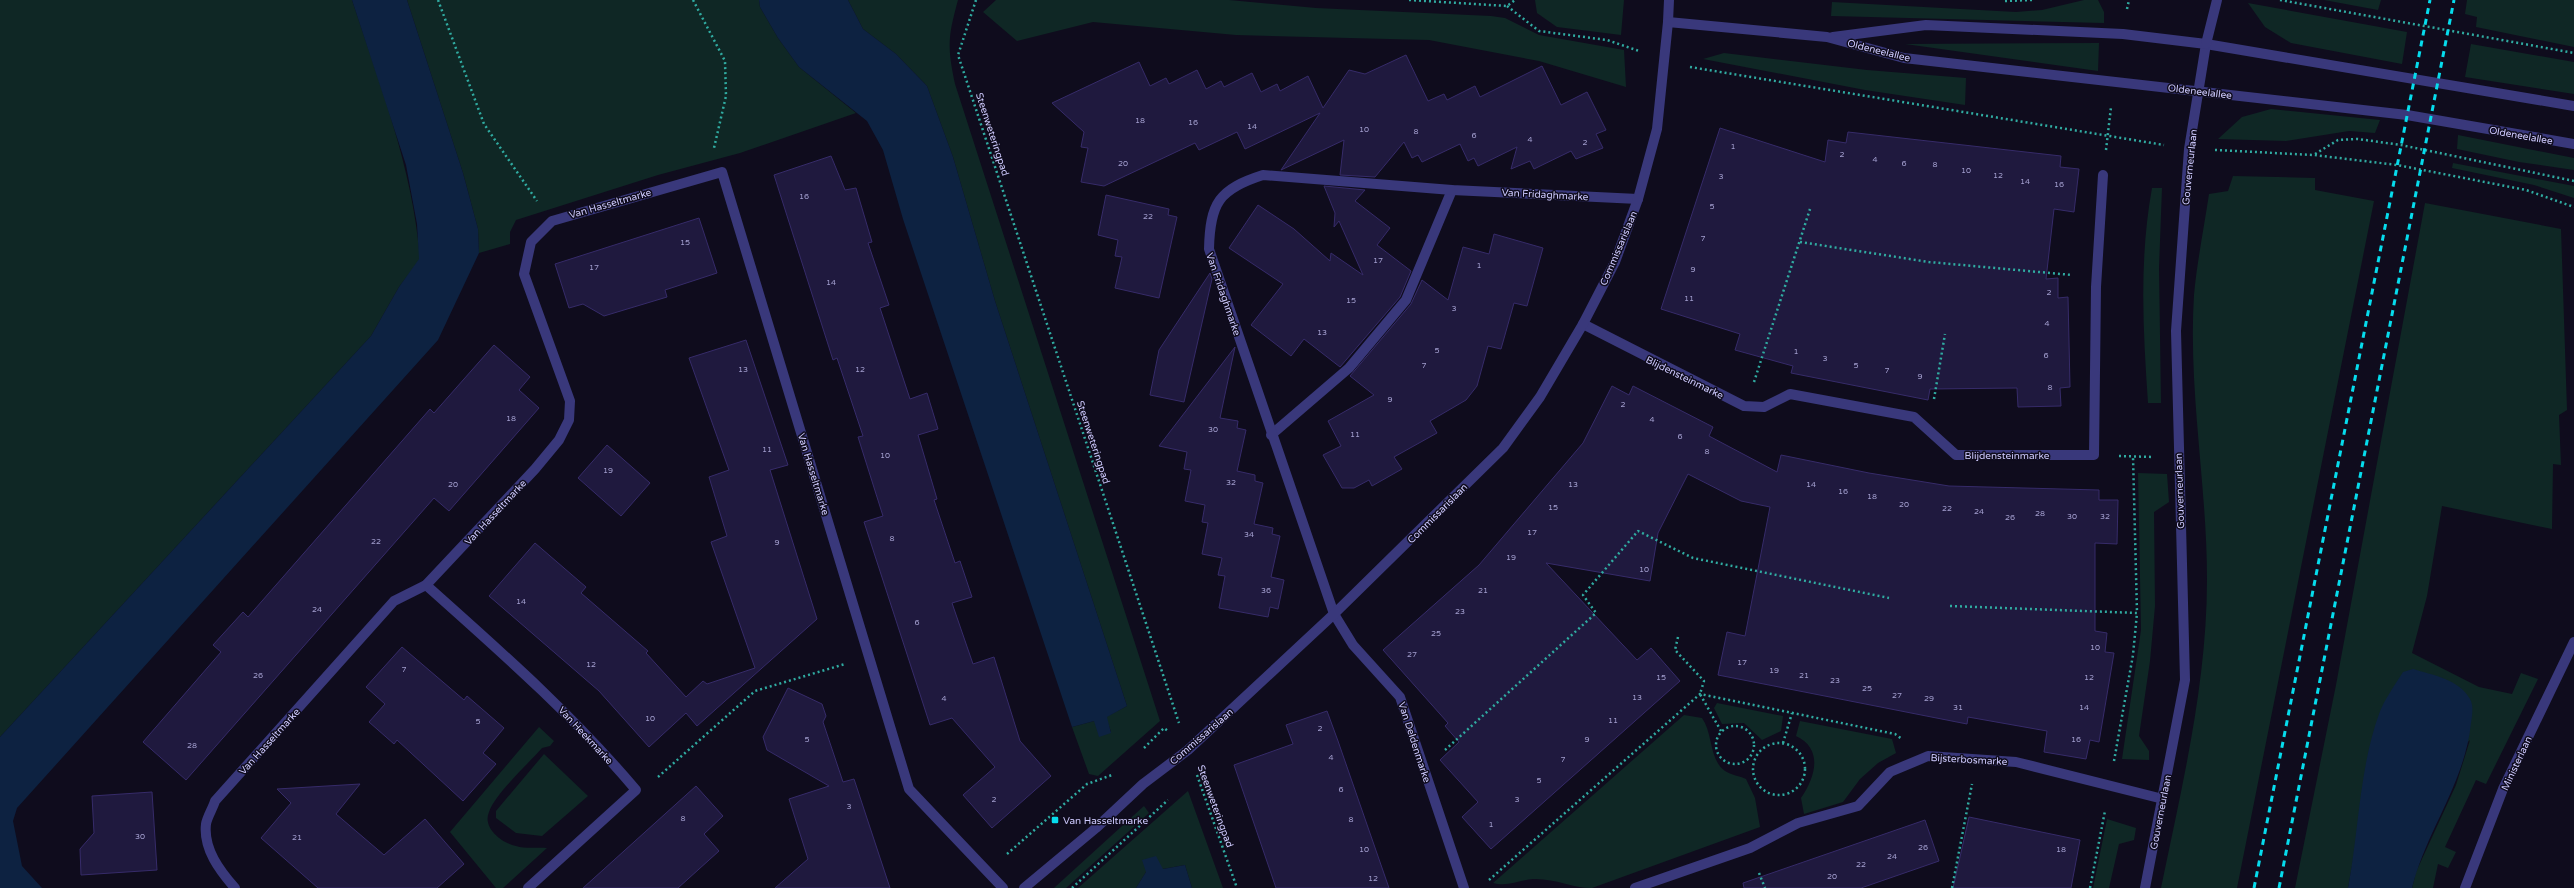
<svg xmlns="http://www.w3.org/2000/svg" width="2574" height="888" font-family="'Varela Round',sans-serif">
<rect width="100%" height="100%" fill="#0f0c1d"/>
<g fill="#0f2725">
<path d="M0,0H352C380,85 413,169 420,259L399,287L371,336L0,737Z"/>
<polygon points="407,0 759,0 760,7 778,38 799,67 856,113 740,153 658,175 516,220 510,232 510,244 479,253 478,229 463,173"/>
<path d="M848,0H958C948,37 947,46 955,84L1160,721L1098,776L1089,774L1072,727L1094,721L1111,732L1106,717L1127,706L995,301L953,157L927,86L896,54L863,29Z"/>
<polygon points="996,0 1229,0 1316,8 1491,16 1505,18 1539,35 1624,50 1626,87 1539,61 1429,40 1236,35 1093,22 1017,41 983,12"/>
<polygon points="1535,0 1624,0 1621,35 1557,27 1537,13"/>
<polygon points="2084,0 2098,0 2104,12 2104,23 1831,16 1832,2 2016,12 2042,10"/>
<polygon points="2324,0 2381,0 2378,10"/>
<polygon points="2467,0 2574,0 2574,47 2476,27 2477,17 2465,14"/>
<polygon points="2248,3 2407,32 2402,64 2291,43 2265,27"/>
<polygon points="2099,43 2098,71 1905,44"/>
<polygon points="2471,44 2574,62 2574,94 2465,77"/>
<polygon points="1724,53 1867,70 1966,78 1965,105 1865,90 1703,59"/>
<polygon points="2271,109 2380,120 2375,133 2349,131 2286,141 2218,139 2242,117"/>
<polygon points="2458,135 2574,158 2574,170 2519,162 2457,149"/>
<polygon points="2453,163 2574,186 2574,198 2534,185 2452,168"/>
<path d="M2233,176L2315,178V190L2374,201L2237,888H2161C2182,786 2207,684 2207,579C2207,485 2188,390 2194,295C2197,262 2204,228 2209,194L2228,191Z"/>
<path d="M2152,188H2162L2159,268L2161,403H2148C2143,330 2139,260 2152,188Z"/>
<polygon points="2425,203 2561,229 2567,410 2559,415 2561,465 2553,464 2552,529 2442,506 2427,596 2412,653 2479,687 2512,694 2521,673 2538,679 2486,784 2476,780 2445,847 2456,852 2448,868 2438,864 2433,888 2412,888 2416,872 2456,785 2470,740 2354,855 2348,888 2295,888 2336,685"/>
<polygon points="2138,473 2167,474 2169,502 2154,512 2155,606 2150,661 2139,736 2149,751 2149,760 2122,759 2141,630"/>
<polygon points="1717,703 1783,716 1781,731 1762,740 1744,723 1722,724 1714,708"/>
<path d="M1684,715L1702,718C1713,733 1709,760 1725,771C1731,775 1740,776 1746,779L1755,798L1760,827L1592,888C1572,888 1554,878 1533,879C1519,880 1508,887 1493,883Z"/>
<path d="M1800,721L1892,739L1896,753L1878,763L1860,779L1843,802L1804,814L1801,798C1815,778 1824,749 1796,736Z"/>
<path d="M539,727L554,741L550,746L542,748C528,764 495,794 489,812C482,828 502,843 516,846C525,849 537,847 547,848L503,888H496L450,832Z"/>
<polygon points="544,754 588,796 542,836 516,833 496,818 496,811"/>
<polygon points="1188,791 1223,888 1192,888 1185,865 1146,872 1136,888 1078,888"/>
<polygon points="1144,806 1149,813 1066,888 1054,888"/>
<polygon points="2107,819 2136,828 2134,840 2119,844 2109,888 2093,888"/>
</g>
<g fill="#0d2241">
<polygon points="352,0 407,0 463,173 478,229 479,253 438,340 17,808 13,821 22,866 42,888 0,888 0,737 371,336 399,287 419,259 417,224 406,165"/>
<polygon points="759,0 848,0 863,29 896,54 927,86 953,157 995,301 1127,706 1107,717 1111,733 1099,737 1094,721 1072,727 903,219 883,150 867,121 799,67 778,38 760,7"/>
<path d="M2413,669C2432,675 2459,679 2470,699C2474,706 2472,716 2471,723C2465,783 2426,831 2412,888H2348C2359,830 2359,770 2379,714C2384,700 2395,685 2403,672Z"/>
<polygon points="1156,856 1163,869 1185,865 1192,888 1136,888 1146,872 1142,860"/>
</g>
<g fill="#1f193e" stroke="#362b69">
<polygon points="1406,55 1428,101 1444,94 1447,100 1475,86 1480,97 1542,66 1561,105 1587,92 1606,130 1596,134 1603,148 1576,159 1571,151 1534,169 1530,161 1511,169 1517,147 1478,166 1474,158 1468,161 1460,144 1422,162 1418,155 1412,158 1404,142 1375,177 1340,175 1344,140 1281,170 1320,113 1245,149 1237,132 1199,150 1195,143 1104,186 1081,182 1088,148 1081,147 1084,132 1052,103 1139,62 1150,86 1166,78 1169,84 1197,70 1206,89 1221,81 1224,87 1252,73 1261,92 1277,84 1280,91 1308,76 1323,108 1349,70 1365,74"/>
<polygon points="1720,128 1825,162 1828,140 1846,143 1848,132 2061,156 2060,167 2079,169 2074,212 2054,209 2046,279 2058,278 2058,298 2068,297 2070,387 2060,388 2061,406 2018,407 2017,388 1930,389 1928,400 1791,373 1793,366 1735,350 1740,334 1661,309"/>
<polygon points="831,156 845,190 856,188 872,242 868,243 889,305 880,308 910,399 927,393 938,429 918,435 937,499 934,500 955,563 960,561 972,597 952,603 973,664 994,657 1020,741 1051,776 992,828 963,795 995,767 952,718 930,725 864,522 883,516 858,437 863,436 837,358 833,360 774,175"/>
<polygon points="1324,186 1365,190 1355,201 1390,228 1377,245 1411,271 1400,297 1340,367 1304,339 1291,356 1251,325 1283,284 1229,248 1258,205 1294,229 1330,261 1331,253 1363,275 1339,221 1334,227 1335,213"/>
<polygon points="1106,195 1169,209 1168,215 1177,217 1159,298 1115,288 1122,257 1115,256 1118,240 1098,235"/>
<polygon points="699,218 717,273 665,290 667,297 604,316 583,304 569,308 555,264"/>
<polygon points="1494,234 1543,248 1527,306 1514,303 1501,349 1488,346 1477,386 1466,400 1430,421 1437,433 1394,457 1402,469 1372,486 1369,480 1354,488 1342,488 1323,455 1341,446 1328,421 1374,395 1350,376 1411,304 1422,280 1448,300 1463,247 1489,254"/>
<polygon points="1210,273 1212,279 1184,402 1150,395 1159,350"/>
<polygon points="746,340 788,465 770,470 817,619 697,726 686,713 649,747 599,691 489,596 535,543 586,587 581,593 648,651 646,653 686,697 703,681 707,684 755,668 711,542 727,536 709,477 729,470 689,358"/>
<polygon points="494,345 530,377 519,390 539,408 449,511 434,498 186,780 143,742 221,652 213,645 243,612 248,617 430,409 434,413"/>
<polygon points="1235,347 1220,418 1238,421 1237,428 1246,430 1237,471 1255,475 1255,481 1263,483 1254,524 1273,528 1272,534 1280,536 1271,577 1284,580 1278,609 1270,607 1268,617 1219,608 1225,576 1218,575 1222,558 1202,554 1208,523 1202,522 1205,505 1185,501 1191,470 1184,469 1187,452 1159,446"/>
<polygon points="1612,386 1629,395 1633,386 1713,427 1709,436 1777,472 1781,455 1869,473 1949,486 2099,490 2099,500 2118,500 2117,544 2095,543 2095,631 2107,633 2105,652 2114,653 2099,742 2090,740 2086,759 2044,752 2047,731 1968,717 1967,724 1718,675 1727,632 1745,636 1770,507 1741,501 1688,474 1658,533 1650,581 1546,563 1637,660 1651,648 1680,681 1491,849 1462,817 1478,802 1440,760 1459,742 1445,726 1448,723 1383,650 1479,565 1583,443"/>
<polygon points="607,445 650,483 621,516 578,478"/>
<polygon points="402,647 464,700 467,696 504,728 483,753 496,764 463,801 397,740 394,744 369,722 385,704 366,687"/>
<polygon points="788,688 822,704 826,716 823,722 843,782 854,779 890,888 775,888 808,859 789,799 829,786 767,750 763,737"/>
<polygon points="1327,711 1338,741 1389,888 1276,888 1234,765 1293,744 1286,725"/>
<polygon points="360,784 336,814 384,855 425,819 464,864 437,888 318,888 261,838 291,803 277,789"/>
<polygon points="696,786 723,816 704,834 719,851 678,888 583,888"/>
<polygon points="152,792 157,870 81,875 80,849 94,833 92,796"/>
<polygon points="1969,817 2080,840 2071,888 1953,888"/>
<polygon points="1925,820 1939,861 1861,888 1744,888 1743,883"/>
</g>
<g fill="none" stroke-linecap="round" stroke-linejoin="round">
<g stroke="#30aba1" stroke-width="2.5" stroke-dasharray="2 3" stroke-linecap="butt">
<polyline points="438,0 484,124 537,201"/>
<polyline points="693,0 725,61 726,96 714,148"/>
<polyline points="976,0 958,55 1179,723"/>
<polyline points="1409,0 1507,6 1515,0"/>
<polyline points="2280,0 2574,53"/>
<polyline points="2005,1 2032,0"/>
<polyline points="1507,6 1539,31 1607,40 1639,51"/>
<polyline points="2127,9 2129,0"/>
<polyline points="1690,67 2164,145"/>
<polyline points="2106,150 2111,107"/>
<polyline points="2215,150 2314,155 2397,165 2526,190 2574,207"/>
<polyline points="2315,154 2338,140 2358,139 2401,145 2574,181"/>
<polyline points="1800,242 1929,262 2072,275"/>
<polyline points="1754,382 1810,209"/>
<polyline points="1934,399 1945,334"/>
<polyline points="2119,456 2154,457"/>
<polyline points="1950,606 2137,613 2133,456"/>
<polyline points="1678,637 1675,650 1704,681 1700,694 1721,731"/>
<circle cx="1735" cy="745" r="19"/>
<polyline points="1783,743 1792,713"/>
<circle cx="1779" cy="769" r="26"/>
<polyline points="1144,748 1164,728 1169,732"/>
<polyline points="1445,750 1596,613 1583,595 1638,531 1693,558 1889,598"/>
<polyline points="2114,761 2133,655 2137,613"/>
<polyline points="1197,775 1237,888"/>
<polyline points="658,777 755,691 845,664"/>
<polyline points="1007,854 1087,784 1112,775"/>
<polyline points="1759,873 1765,888"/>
<polyline points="1489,880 1700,694 1895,734 1902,739"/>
<polyline points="1072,888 1168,800"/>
<polyline points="1952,888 1972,784"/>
<polyline points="2090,888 2105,811"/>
</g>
<g stroke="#39387b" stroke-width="10">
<polyline points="1668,22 1669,0"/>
<polyline points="1583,324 1744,406 1764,407 1790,394 1914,417 1956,455 2094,455 2096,287 2103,175"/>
<polyline points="1271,435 1349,368 1406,300 1452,190"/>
<path d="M426,585C501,652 571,713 636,790L528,888"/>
<path d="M235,888C220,871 203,849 206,824C207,817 213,808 215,801L394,601L426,585L535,469L559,440L569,420L570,401L524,274L531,242L552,221L722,172L909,789L1003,888"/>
<path d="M1464,888L1400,697L1353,645L1334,614L1209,249C1210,203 1219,189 1263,175L1452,190L1638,199"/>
<polyline points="1635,888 1750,848 1798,823 1858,806 1890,772 1928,756 2016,762 2163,799"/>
<polyline points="2145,888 2185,680 2176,331 2189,149 2206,44"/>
<polyline points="2465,888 2503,789 2574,642"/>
</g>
<g stroke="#39387b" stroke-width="10">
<polyline points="1833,37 1926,25 2123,34 2206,44 2574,106"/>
<polyline points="2206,44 2217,0"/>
<polyline points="1024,888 1096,828 1143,784 1188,750 1334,614 1503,448 1540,397 1583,324 1615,262 1638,199 1657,129 1668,22 1827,37 1904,58 2407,115 2574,144"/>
</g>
<g stroke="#06dced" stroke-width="3" stroke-dasharray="6 5" stroke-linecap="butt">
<polyline points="2254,888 2430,0"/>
<polyline points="2279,888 2454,0"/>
</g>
</g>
<rect fill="#06dced" stroke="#0f0c1d" stroke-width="1.5" x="1051" y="816" width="8" height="8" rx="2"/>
<g text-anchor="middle" stroke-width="3" stroke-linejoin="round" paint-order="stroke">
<g font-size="8" fill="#a29ece">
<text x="1140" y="123">18</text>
<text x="1193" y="125">16</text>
<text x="1252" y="129">14</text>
<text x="1364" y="132">10</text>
<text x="1416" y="134">8</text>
<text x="1474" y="138">6</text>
<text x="1530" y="142">4</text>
<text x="1585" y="145">2</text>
<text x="1733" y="149">1</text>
<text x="1842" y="157">2</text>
<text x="1875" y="162">4</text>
<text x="1123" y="166">20</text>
<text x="1904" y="166">6</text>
<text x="1935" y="167">8</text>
<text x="1966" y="173">10</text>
<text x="1998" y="178">12</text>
<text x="1721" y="179">3</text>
<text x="2025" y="184">14</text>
<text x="2059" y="187">16</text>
<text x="804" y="199">16</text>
<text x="1712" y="209">5</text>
<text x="1148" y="219">22</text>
<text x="1703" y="241">7</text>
<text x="685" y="245">15</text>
<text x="1378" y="263">17</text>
<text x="1479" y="268">1</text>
<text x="594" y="270">17</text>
<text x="1693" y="272">9</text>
<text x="831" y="285">14</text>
<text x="2049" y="295">2</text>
<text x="1689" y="301">11</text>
<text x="1351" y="303">15</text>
<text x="1454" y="311">3</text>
<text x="2047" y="326">4</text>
<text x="1322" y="335">13</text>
<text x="1437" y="353">5</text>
<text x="1796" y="354">1</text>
<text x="2046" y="358">6</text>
<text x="1825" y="361">3</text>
<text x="1424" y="368">7</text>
<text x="1856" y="368">5</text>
<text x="743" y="372">13</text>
<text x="860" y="372">12</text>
<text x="1887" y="373">7</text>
<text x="1920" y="379">9</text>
<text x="2050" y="390">8</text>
<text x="1390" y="402">9</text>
<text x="1623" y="407">2</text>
<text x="511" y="421">18</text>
<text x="1652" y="422">4</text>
<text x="1213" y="432">30</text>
<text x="1355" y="437">11</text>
<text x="1680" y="439">6</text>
<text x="767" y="452">11</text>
<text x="1707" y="454">8</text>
<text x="885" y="458">10</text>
<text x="608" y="473">19</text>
<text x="1231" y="485">32</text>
<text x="453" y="487">20</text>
<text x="1573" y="487">13</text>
<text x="1811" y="487">14</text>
<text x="1843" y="494">16</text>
<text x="1872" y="499">18</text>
<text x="1904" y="507">20</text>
<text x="1553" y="510">15</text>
<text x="1947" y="511">22</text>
<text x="1979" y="514">24</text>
<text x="2040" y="516">28</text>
<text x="2072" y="519">30</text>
<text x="2105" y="519">32</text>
<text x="2010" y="520">26</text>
<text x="1532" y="535">17</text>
<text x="1249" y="537">34</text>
<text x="892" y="541">8</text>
<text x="376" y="544">22</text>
<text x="777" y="545">9</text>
<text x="1511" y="560">19</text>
<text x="1644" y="572">10</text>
<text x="1266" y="593">36</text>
<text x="1483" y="593">21</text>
<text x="521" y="604">14</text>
<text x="317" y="612">24</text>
<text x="1460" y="614">23</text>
<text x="917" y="625">6</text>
<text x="1436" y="636">25</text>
<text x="2095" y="650">10</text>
<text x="1412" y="657">27</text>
<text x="1742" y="665">17</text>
<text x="591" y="667">12</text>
<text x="404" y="672">7</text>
<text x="1774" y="673">19</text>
<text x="258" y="678">26</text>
<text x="1804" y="678">21</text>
<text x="1661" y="680">15</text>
<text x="2089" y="680">12</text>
<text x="1835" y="683">23</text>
<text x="1867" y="691">25</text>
<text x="1897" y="698">27</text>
<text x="1637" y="700">13</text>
<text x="944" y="701">4</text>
<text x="1929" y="701">29</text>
<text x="1958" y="710">31</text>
<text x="2084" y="710">14</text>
<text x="650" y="721">10</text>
<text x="1613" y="723">11</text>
<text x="478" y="724">5</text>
<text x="1320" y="731">2</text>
<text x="807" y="742">5</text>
<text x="1587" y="742">9</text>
<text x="2076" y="742">16</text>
<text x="192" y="748">28</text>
<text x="1331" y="760">4</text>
<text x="1563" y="762">7</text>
<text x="1539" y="783">5</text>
<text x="1341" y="792">6</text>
<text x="994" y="802">2</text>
<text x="1517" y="802">3</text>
<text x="849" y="809">3</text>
<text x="683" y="821">8</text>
<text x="1351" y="822">8</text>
<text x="1491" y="827">1</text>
<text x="140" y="839">30</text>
<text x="297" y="840">21</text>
<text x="1923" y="850">26</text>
<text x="1364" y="852">10</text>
<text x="2061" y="852">18</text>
<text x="1892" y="859">24</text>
<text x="1861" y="867">22</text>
<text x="1832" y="879">20</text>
<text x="1373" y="881">12</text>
</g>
<g font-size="10" fill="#cecafe" stroke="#0f0c1d">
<text transform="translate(1879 50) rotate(14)" y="4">Oldeneelallee</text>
<text transform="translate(2200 91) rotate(7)" y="4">Oldeneelallee</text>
<text transform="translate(993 134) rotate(72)" y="4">Steenweteringpad</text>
<text transform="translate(2521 135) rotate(10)" y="4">Oldeneelallee</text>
<text transform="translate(2189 167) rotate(-84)" y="4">Gouverneurlaan</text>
<text transform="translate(1545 194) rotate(3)" y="4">Van Fridaghmarke</text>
<text transform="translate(610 203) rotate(-16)" y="4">Van Hasseltmarke</text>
<text transform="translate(1618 248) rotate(-67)" y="4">Commissarislaan</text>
<text transform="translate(1224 294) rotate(71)" y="4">Van Fridaghmarke</text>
<text transform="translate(1685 377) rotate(26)" y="4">Blijdensteinmarke</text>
<text transform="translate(1094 442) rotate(72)" y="4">Steenweteringpad</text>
<text x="2007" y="459">Blijdensteinmarke</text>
<text transform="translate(814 474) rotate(73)" y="4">Van Hasseltmarke</text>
<text transform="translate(2179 491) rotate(-92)" y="4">Gouverneurlaan</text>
<text transform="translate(495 512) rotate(-47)" y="4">Van Hasseltmarke</text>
<text transform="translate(1437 513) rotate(-45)" y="4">Commissarislaan</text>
<text transform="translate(586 735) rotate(47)" y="4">Van Heekmarke</text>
<text transform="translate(1201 736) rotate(-41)" y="4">Commissarislaan</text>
<text transform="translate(269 741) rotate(-48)" y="4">Van Hasseltmarke</text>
<text transform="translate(1415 742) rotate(72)" y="4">Van Deldenmarke</text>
<text transform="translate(1969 759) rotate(3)" y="4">Bijsterbosmarke</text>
<text transform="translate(2516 763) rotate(-65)" y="4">Ministerlaan</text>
<text transform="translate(1216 806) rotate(70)" y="4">Steenweteringpad</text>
<text transform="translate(2160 812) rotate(-79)" y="4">Gouverneurlaan</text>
</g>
<g font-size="10" fill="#cecafe" stroke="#0f0c1d" text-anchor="start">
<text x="1063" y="824">Van Hasseltmarke</text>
</g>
</g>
</svg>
